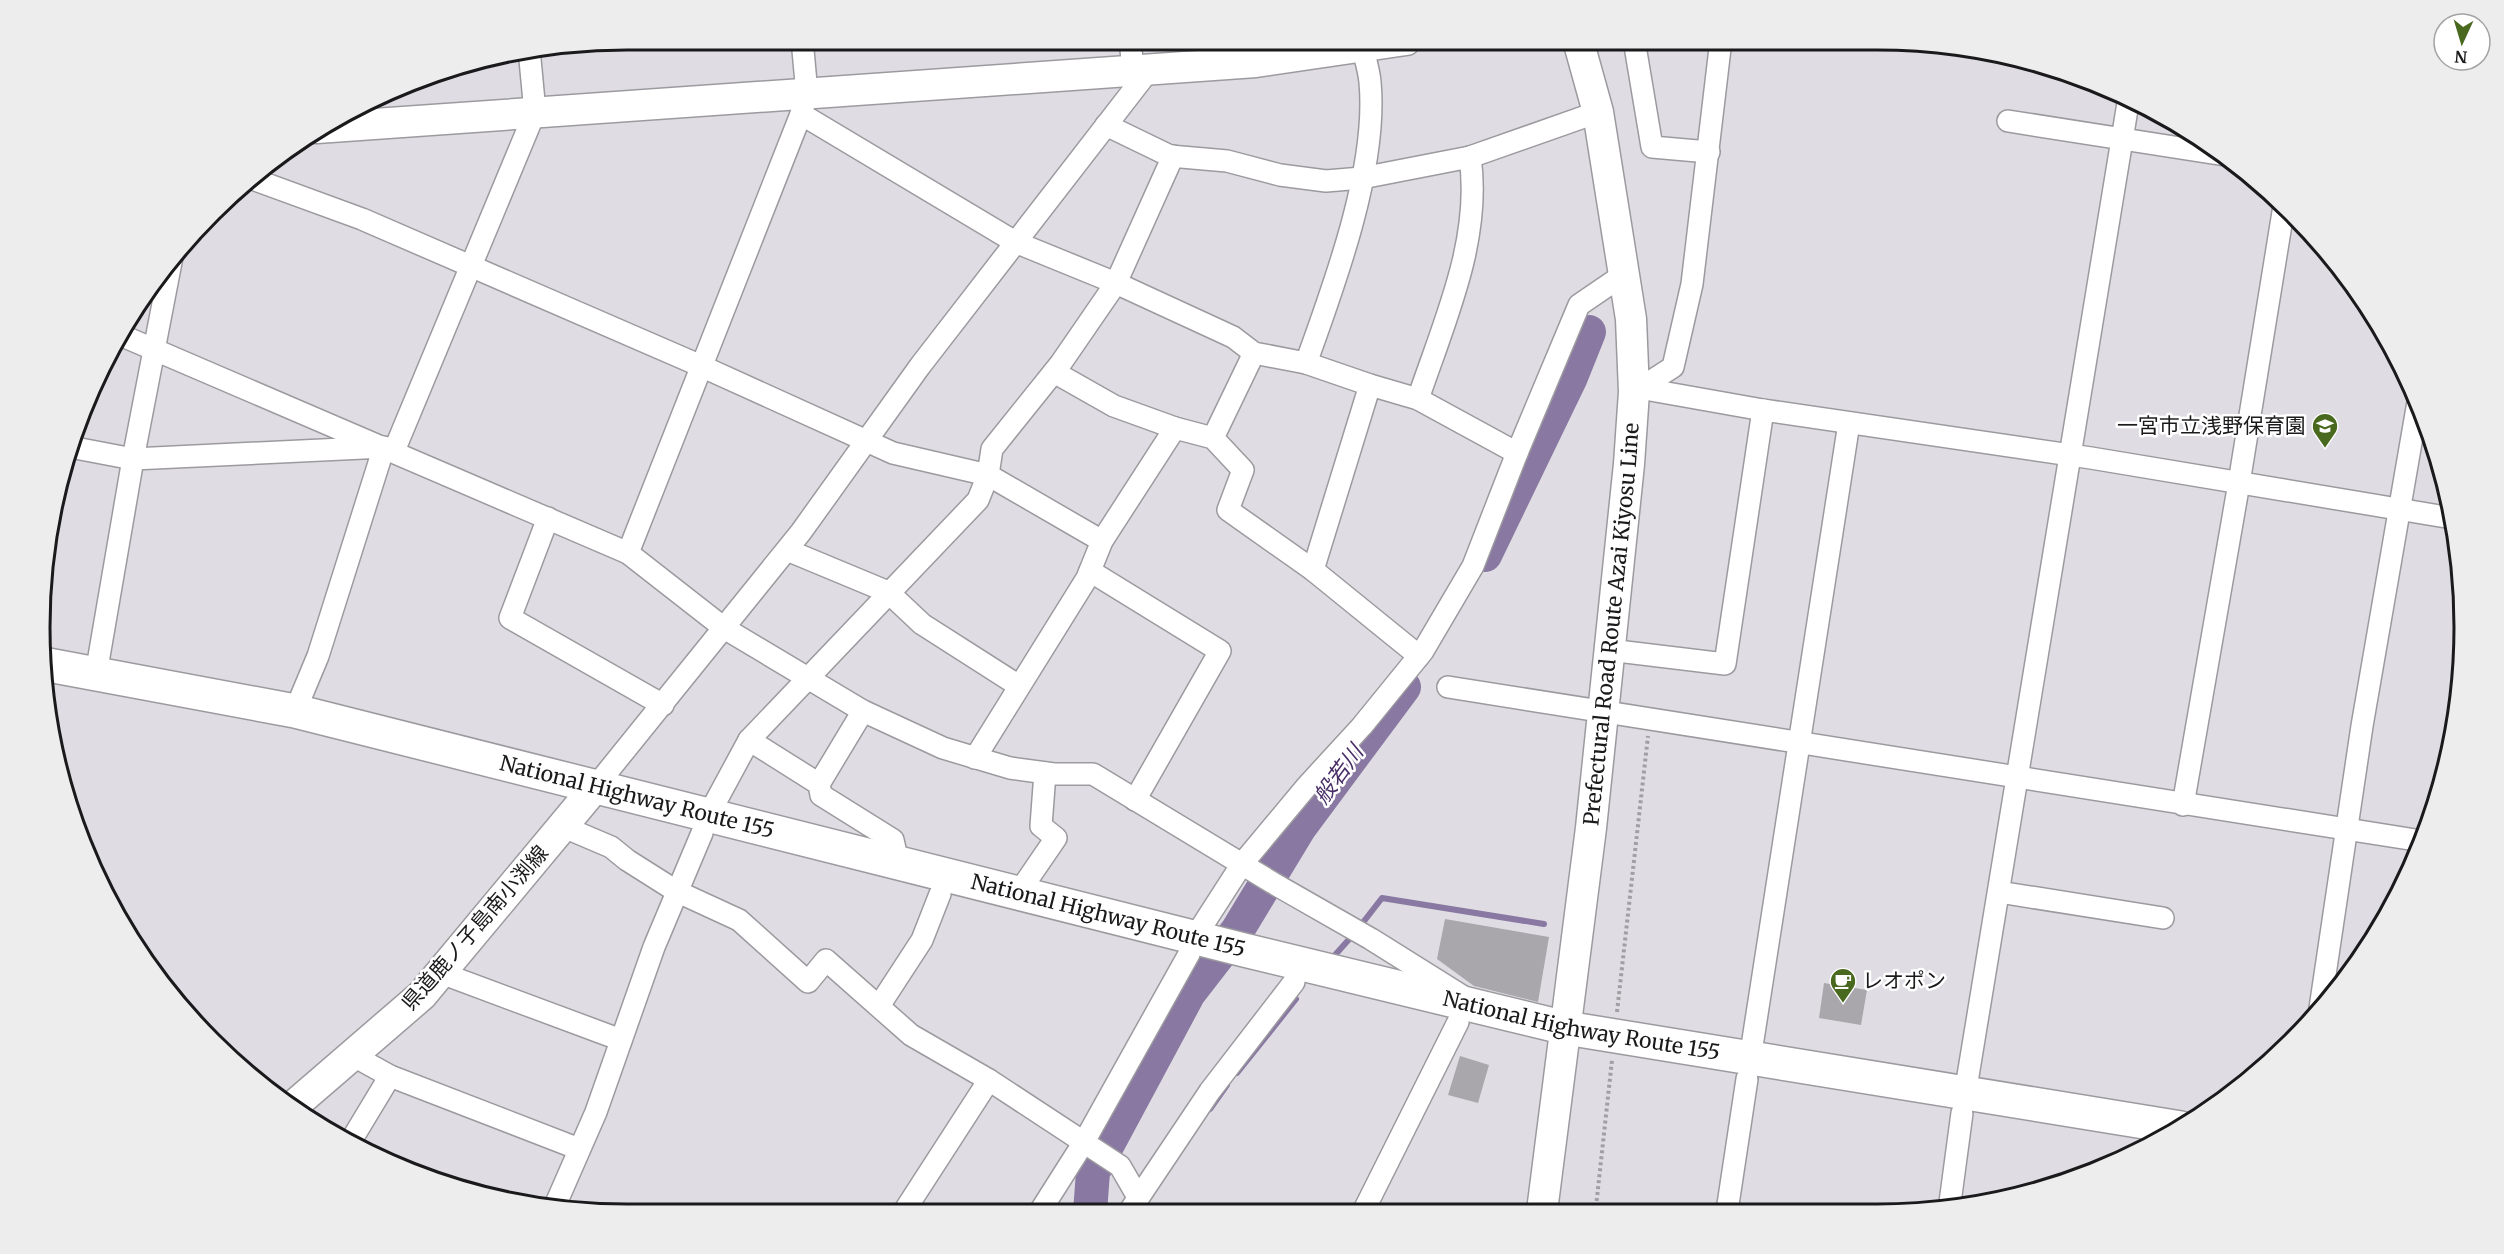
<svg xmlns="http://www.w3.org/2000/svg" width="2504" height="1254" font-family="Merriweather,'Noto Sans JP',serif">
<rect width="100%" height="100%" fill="#dfdde3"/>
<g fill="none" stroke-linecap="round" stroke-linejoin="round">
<g stroke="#8978a2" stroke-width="6">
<polyline points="1361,925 1382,898 1544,924"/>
<polyline points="1335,955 1352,936"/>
<polyline points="1237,1073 1296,999"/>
<polyline points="1210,1109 1227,1085"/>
</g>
<g stroke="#8978a2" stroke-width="34">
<polyline points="1485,555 1571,377 1589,332"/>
<polyline points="1090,1212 1093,1172 1189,993 1237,931 1300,827 1404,687"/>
</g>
</g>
<g fill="#a9a7ac">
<polygon points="1445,919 1549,937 1538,1002 1474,986 1437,959"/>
<polygon points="1824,983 1867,990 1861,1025 1819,1018"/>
<polygon points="1460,1056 1489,1065 1478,1103 1448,1095"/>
</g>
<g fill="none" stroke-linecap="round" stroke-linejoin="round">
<g stroke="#9c9a9f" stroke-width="24">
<g id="street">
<path d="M802,39L807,94L801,114L1015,242L1118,284L1233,337L1254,353L1306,363C1335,283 1378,167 1370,82C1369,70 1365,58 1362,46"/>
<polyline points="1130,39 1133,70"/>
<polyline points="1634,40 1652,147 1709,152"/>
<polyline points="2008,121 2225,155"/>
<polyline points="1106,125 1170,156 1227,161 1280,175 1326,181 1362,178 1470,157 1598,112"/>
<polyline points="250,178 362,219 701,366 893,453 988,475 1102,541"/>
<polyline points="118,334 628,553 724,628 863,711 943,748 1010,768 1054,774 1093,774 1273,883 1371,939 1462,996"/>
<polyline points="1306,363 1370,385"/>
<polyline points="1054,372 1114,406 1175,428"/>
<polyline points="1639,388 1763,410 2091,458 2452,518"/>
<polyline points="1634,392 1673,367 1692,284 1721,40"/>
<path d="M1418,399C1444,322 1482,240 1470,157"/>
<polyline points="1213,438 1254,353"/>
<polyline points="70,447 133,459 384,447 318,656 295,711"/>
<polyline points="394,451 535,112 529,49"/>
<polyline points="548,518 510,618 663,705"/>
<polyline points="787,550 888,592 922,624 1019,686"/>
<polyline points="628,553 801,114"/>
<polyline points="1313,570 1370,385 1418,399 1517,453"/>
<polyline points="1090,571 1220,651 1135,800"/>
<polyline points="1609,650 1725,664 1763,410"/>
<polyline points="96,674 133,459 172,257"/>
<polyline points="1448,687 2422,841"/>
<polyline points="749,740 819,784 821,795 893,840 898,862"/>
<polyline points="975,758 1087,578 1102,541 1175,428 1213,438 1243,470 1228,510 1313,570 1419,656"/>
<polyline points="819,784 863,711"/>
<polyline points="596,786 801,532 920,366 1149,70"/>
<polyline points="2183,805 2239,483 2284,206"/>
<polyline points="709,814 749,740 978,500 988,475 992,449 1061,363 1116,283 1173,156"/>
<polyline points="564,827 611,847 627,860 676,891 739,920 808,982 826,960 911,1035 989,1080 1120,1166 1138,1197"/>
<polyline points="1019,892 1056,838 1041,826 1045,773"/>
<polyline points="1999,892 2163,918"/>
<polyline points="1195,937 1242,864 1307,786 1362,726 1423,651 1473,566 1517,453 1579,305 1623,275"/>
<polyline points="441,973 621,1040"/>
<polyline points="879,1006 922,940 940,894"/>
<polyline points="2319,1015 2362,726 2418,402"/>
<polyline points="352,1055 390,1076 579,1149"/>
<polyline points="1750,1059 1849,423"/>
<polyline points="1965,1094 2129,97"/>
<polyline points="349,1144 390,1076"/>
<polyline points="554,1208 596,1112 654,947 702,833"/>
<polyline points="1949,1210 1962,1113"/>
<polyline points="1727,1211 1747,1079"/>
<polyline points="1129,1212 1210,1091 1294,982"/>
<polyline points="1363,1212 1458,1022"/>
<polyline points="903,1213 989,1080"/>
<polyline points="1039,1213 1084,1142 1189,954"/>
</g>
</g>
<g stroke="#9c9a9f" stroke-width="33">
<g id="secondary">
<polyline points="317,128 1256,62 1406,40"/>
<polyline points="291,1108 422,995 596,786"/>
<path id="s1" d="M1542,1211L1591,828L1629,464L1634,392L1631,319L1598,112L1578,40"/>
</g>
</g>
<g stroke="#9c9a9f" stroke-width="36">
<g id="highway">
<path id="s2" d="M43,664L295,711L1244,950L1566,1028L2181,1128"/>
</g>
</g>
<g stroke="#a19fa4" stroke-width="4" stroke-dasharray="3 3" stroke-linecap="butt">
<polyline points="1617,1012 1648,736"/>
<polyline points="1596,1207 1612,1060"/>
</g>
<use href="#street" stroke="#fff" stroke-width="21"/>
<use href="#secondary" stroke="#fff" stroke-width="30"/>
<use href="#highway" stroke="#fff" stroke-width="33"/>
</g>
<defs>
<g id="school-pin" transform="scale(1.35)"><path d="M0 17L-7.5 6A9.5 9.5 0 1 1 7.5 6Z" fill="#49691f" stroke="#fff"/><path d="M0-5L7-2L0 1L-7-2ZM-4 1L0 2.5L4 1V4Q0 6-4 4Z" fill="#fff"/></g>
<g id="cafe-pin" transform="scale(1.35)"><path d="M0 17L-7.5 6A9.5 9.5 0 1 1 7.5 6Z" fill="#49691f" stroke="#fff"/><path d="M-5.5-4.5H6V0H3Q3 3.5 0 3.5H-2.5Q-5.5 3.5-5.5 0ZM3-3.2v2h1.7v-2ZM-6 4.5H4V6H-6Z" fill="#fff"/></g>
</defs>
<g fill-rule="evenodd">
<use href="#school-pin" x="2325" y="426"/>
<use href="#cafe-pin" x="1843" y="981"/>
</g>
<g text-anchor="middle" stroke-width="5" stroke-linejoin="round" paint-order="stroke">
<g font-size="21" fill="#1a1a1c" stroke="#fff" text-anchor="end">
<text x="2306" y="433">一宮市立浅野保育園</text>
<text x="1862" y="988" text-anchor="start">レオポン</text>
</g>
<g font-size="21" fill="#1a1a1c" stroke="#fff">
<text dy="7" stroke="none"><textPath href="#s1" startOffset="591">Prefectural Road Route Azai Kiyosu Line</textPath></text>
<text dy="7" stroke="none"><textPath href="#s2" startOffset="609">National Highway Route 155</textPath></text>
<text dy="7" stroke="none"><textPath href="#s2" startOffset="1095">National Highway Route 155</textPath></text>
<text transform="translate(475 928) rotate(-49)" y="7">県道鹿ノ子島南小渕線</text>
<text dy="7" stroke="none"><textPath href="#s2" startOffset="1581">National Highway Route 155</textPath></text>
</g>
<g font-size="22" font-style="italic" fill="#482e66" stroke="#fff">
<text transform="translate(1338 774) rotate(-54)" y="8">般若川</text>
</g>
</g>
<path d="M0 0H2504V1254H0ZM627 50H1877A577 577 0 0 1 2454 627V627A577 577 0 0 1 1877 1204H627A577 577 0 0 1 50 627V627A577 577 0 0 1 627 50Z" fill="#ededed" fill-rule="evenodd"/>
<path fill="none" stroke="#1a1a1c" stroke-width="3" d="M627 50H1877A577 577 0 0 1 2454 627V627A577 577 0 0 1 1877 1204H627A577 577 0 0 1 50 627V627A577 577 0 0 1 627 50Z"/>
<g transform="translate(2462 42) rotate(184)"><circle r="28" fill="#ffffff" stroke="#a3a3a4" stroke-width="1.5"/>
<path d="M0-4.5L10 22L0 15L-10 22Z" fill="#49691f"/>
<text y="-9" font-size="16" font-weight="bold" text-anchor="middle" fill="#1a1a1c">N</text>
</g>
</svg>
